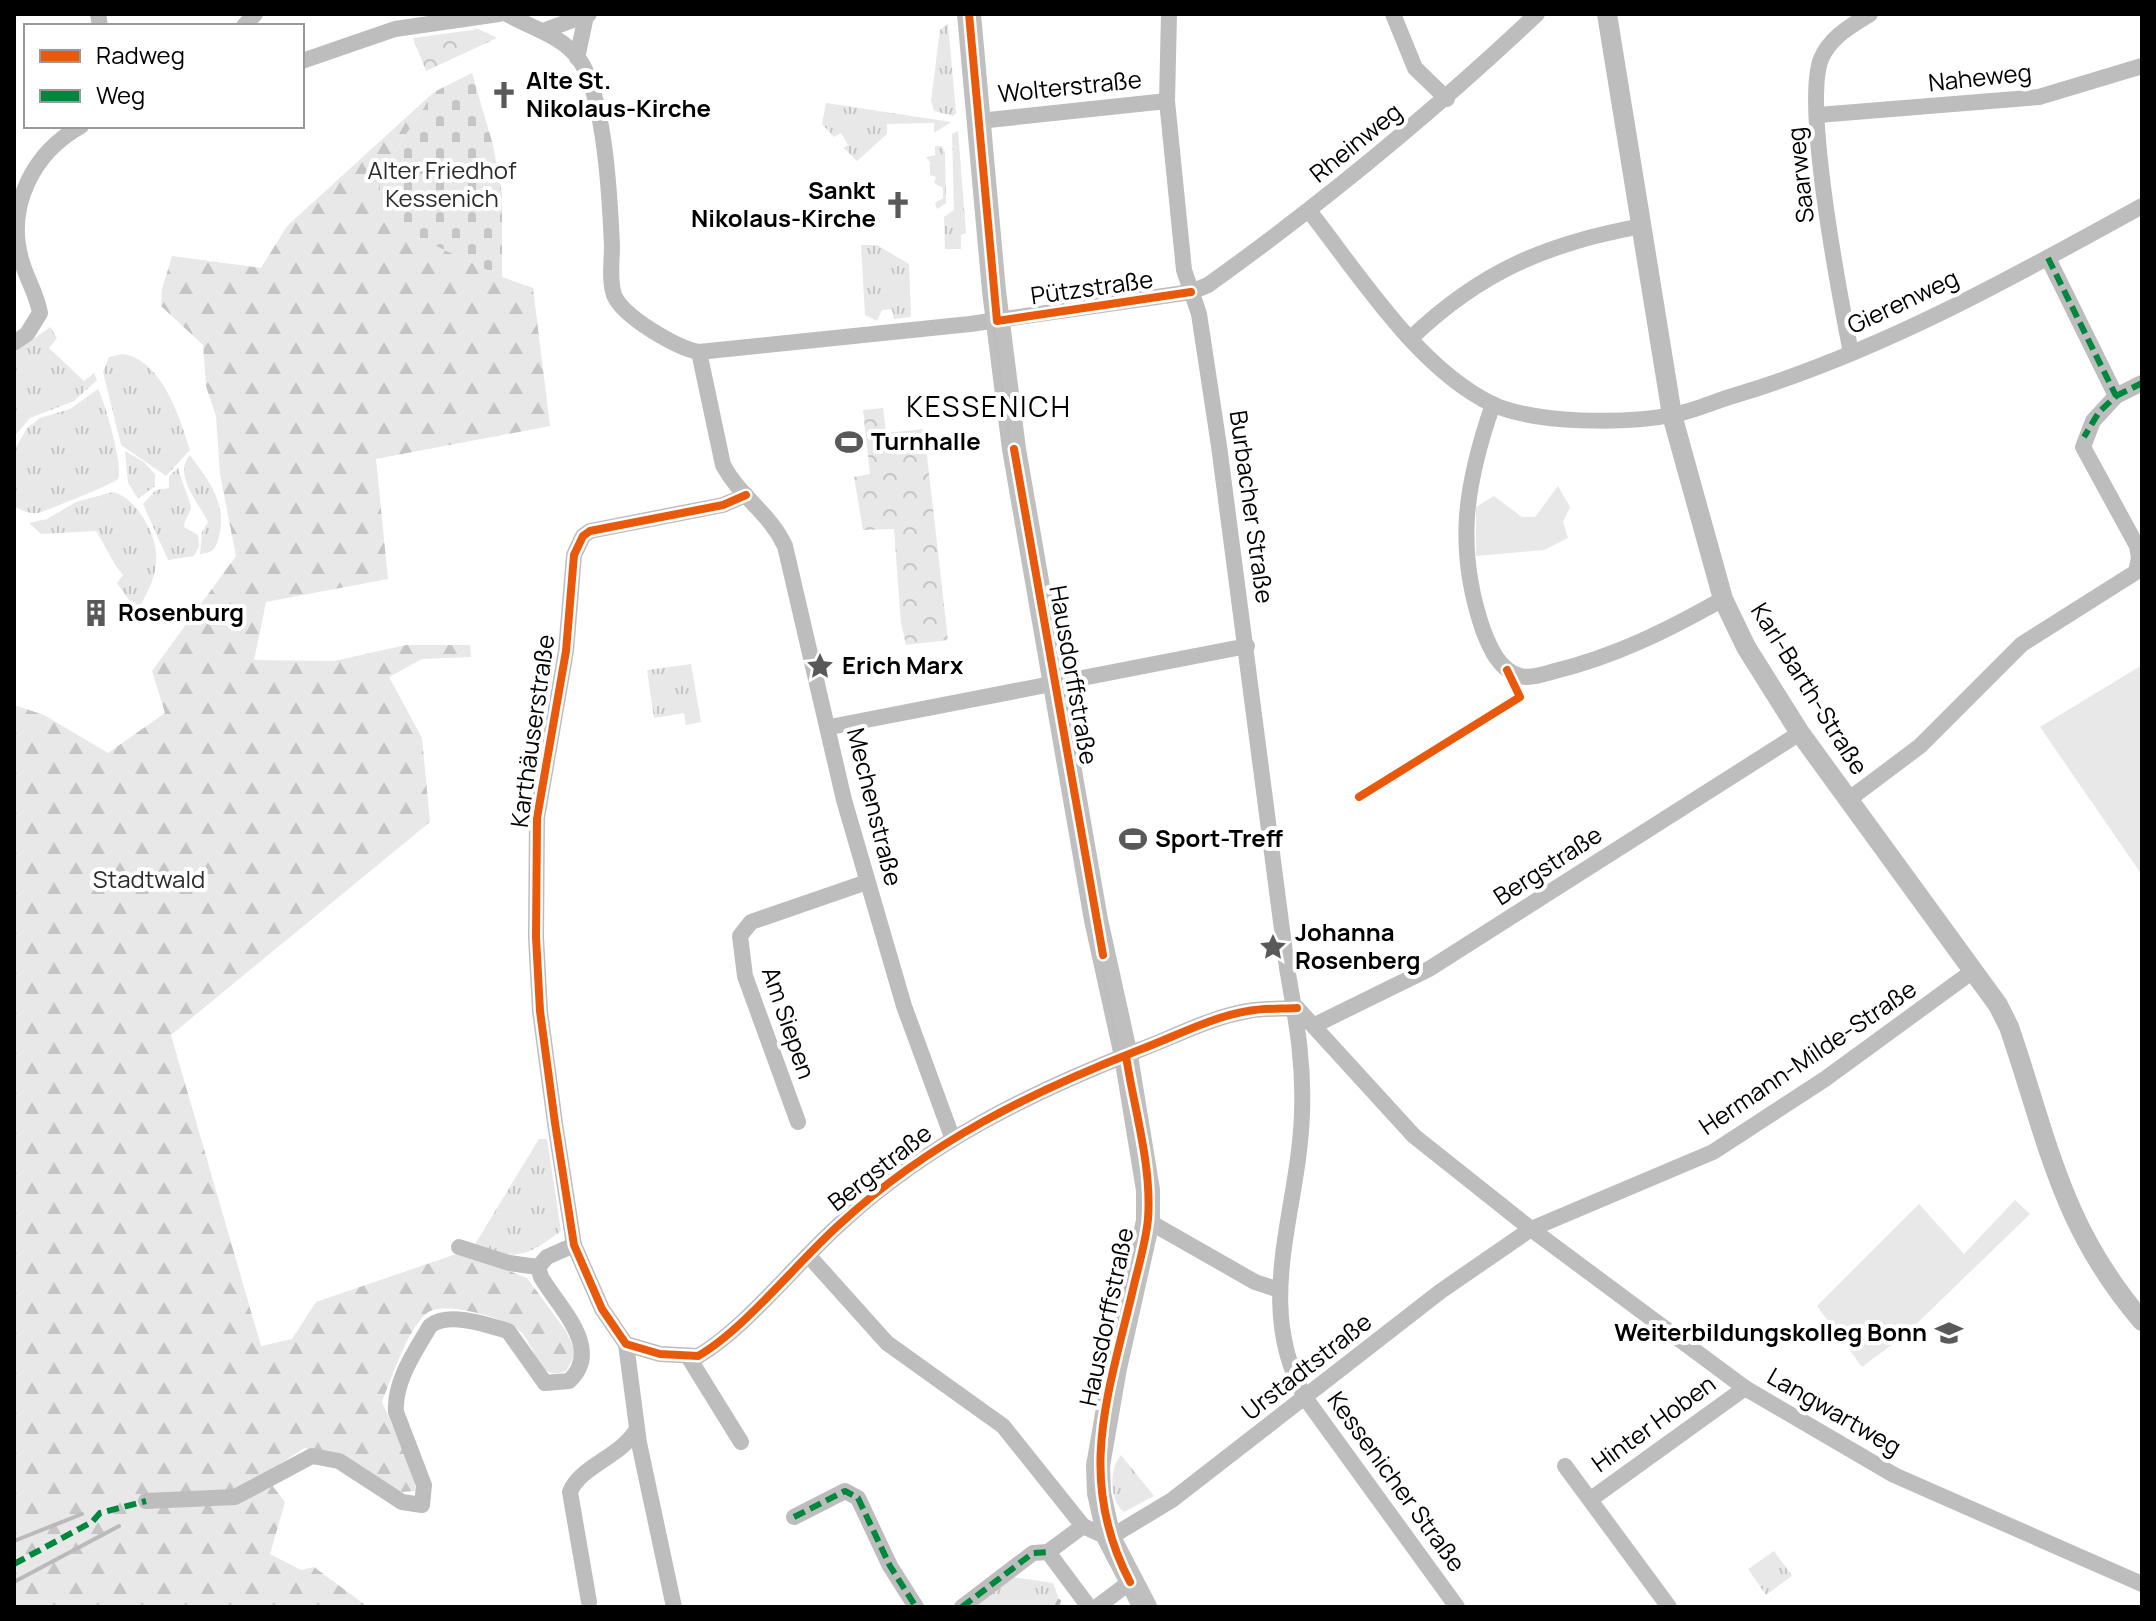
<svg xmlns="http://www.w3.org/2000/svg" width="2156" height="1621" font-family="Manrope,sans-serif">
<defs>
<pattern id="grass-tufts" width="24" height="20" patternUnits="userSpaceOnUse" patternTransform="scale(2)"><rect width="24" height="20" fill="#e8e8e8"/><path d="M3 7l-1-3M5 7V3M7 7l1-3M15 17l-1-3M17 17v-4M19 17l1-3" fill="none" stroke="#c5c5c5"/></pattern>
<pattern id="forest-firs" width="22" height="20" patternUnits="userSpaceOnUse" patternTransform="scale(2)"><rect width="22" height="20" fill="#e8e8e8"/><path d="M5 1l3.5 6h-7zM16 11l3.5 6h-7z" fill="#c5c5c5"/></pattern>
<pattern id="cemetery-stones" width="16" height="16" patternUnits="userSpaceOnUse" patternTransform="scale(2)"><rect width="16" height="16" fill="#e8e8e8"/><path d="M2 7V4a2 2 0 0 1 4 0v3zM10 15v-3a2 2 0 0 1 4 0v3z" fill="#c5c5c5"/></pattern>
<pattern id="park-crowns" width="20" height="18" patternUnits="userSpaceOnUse" patternTransform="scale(2)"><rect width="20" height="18" fill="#e8e8e8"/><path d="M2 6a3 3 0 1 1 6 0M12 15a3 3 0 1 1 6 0" fill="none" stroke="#c5c5c5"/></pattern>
</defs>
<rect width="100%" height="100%" fill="#fff"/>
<g fill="url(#grass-tufts)">
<polygon points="948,23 956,113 953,116 934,111 931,101 940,30"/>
<polygon points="826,103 951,122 934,133 934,123 887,124 887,134 857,161 844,148 848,145 841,133 834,137 822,124"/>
<polygon points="958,131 966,233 961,235 961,249 945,249 944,217 954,210 952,134"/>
<polygon points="935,146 942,146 945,152 946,203 937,209 935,203 943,198 943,188 934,183 936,177 930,175 930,162 926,157 935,155"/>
<polygon points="861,245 877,245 909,264 911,317 894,319 892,309 882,310 877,321 865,315"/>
<polygon points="50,327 57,338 49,348 84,381 94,373 97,380 74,401 30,418 14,437 14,353"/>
<path d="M122,354C162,359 180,418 190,450L166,476L121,445L103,372L109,357Z"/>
<path d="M98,389C104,399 124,468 118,479C115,483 46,511 38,513C29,514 22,511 14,506V451L27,428L40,418L70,409Z"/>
<polygon points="125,451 144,462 155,474 155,486 138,499 128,483"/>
<path d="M190,455C208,480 229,504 218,540C215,550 211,553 200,554L202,532L208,522C200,505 172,474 190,455Z"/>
<path d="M178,468C180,478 192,505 191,508C190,514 184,519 184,527L198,535L199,546L194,556L168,560L143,504L156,490L169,488V476Z"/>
<path d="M113,492C126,495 135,506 142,516C165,552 158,576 137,611L135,601L131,603L117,583L123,575C111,561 106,546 96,531L41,534L29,523L47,519L76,502Z"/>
<polygon points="691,664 701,722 686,725 684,713 654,718 647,670"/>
<path d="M539,1139H547L561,1231C525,1258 515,1260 474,1246Z"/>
<path d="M1121,1455L1154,1496L1124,1512C1109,1502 1109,1467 1121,1455Z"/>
<polygon points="1774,1551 1792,1576 1766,1595 1748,1569"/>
<polygon points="1012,1577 1053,1583 1062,1607 973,1607"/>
</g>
<path fill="url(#forest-firs)" d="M434,92L384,168V221L502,277L533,288L550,426L376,459L388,579L266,602L254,660L334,661L406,645H470L471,657L422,659L389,677L422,738L430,822L171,1035L261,1346L292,1339L316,1302L462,1252L527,1278L566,1331L576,1353L566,1371C560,1373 555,1375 549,1372C537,1366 531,1342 521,1332C507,1318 442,1300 427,1313C407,1330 392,1377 382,1402L415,1477V1491L402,1492L335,1455L304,1448L264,1475L285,1502L270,1554L301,1570L314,1567L368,1607H14V705L44,715L108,753L165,713L152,671L236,556L220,474L216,416L206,386L203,345L161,306L162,289L172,256L261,268L287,226Z"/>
<polygon fill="url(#cemetery-stones)" points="472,73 493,145 502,194 502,277 383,221 377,195 384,168 434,92"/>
<g fill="url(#park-crowns)">
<polygon points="479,29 497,38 426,71 413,38"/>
<polygon points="883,408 886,433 924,429 948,640 906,645 901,623 894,529 863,530 854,477 870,474 863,410"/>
</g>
<g fill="#e8e8e8">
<polygon points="1558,486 1570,507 1563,522 1568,538 1544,550 1476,556 1476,507 1494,496 1522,517 1535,517"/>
<polygon points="2142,665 2142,875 2040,727"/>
<polygon points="2015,1200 2030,1214 1908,1332 1900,1323 1890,1332 1897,1341 1862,1367 1817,1306 1919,1204 1964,1254"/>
</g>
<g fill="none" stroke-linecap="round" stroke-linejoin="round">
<g stroke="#bababa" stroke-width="4">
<polyline points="14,1541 82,1514"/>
<polyline points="14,1582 119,1526"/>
<polyline points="1056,1607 1059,1601"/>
</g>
<g stroke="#bdbdbd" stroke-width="16">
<polyline points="98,14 100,26"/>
<path d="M507,14C531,28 561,35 579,59C605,96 610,200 612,246C612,261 609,280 614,295C623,317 677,348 699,352L970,324L1191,292L1208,285C1324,202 1433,112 1537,14"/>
<path d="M1169,14L1167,101L1184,270L1199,314L1219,446L1287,968C1296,1020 1304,1059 1302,1113C1299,1213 1252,1305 1306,1399L1457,1607"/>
<polyline points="1393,14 1415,68 1447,99"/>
<polyline points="244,26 255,14"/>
<polyline points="543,31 589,14"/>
<polyline points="577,58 586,16"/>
<polyline points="302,61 395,29 499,14"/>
<polyline points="1818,115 2039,97 2142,66"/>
<polyline points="979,121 1167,101"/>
<path d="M1310,212C1360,276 1418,368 1492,404C1536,424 1625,424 1672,415C1694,411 1715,401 1736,395C1879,352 2012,278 2142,206"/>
<path d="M1411,338C1481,271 1548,243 1642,226"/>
<path d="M14,343L27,334L40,313C37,294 26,278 21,259C6,205 34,152 81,126"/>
<path d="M699,352L723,465C740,497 769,512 785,546L844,800L904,1006L952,1137"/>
<path d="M1851,353C1840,297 1803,105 1821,59C1830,37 1851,26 1870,14"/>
<polyline points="2116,396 2142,383"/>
<path d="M1493,404C1465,485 1455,548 1483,630C1490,648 1499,670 1520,676C1530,679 1545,674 1555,671C1616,656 1668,630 1723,599"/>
<path d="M746,495L723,505L590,531L583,536L574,555L566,651L537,818L536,937L540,1011L555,1123L574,1245L602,1309L626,1344L660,1354L698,1356C745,1329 798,1261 841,1223C928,1143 1029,1093 1139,1050C1174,1037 1211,1017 1248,1011C1264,1008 1281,1009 1297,1008"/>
<polyline points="830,727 1247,646"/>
<polyline points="1848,800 1920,746 2022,644 2136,572 2139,558 2137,546 2083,447 2093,421 2116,396 2048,258"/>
<polyline points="1297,1008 1414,1136 1531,1229 1745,1388 1894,1475 2142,1584"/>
<polyline points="1315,1025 1429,969 1800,733"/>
<polyline points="798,1122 745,976 740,936 751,922 867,882"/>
<polyline points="1148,1221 1255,1282 1279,1290"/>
<polyline points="459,1247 509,1263 538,1267"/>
<polyline points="808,1255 887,1343 1003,1426 1083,1526 1109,1538 1172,1500 1441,1291 1531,1229 1713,1152 1825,1079 1973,971"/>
<polyline points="538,1267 547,1257 574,1245"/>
<polyline points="626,1344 639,1443 674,1607"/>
<polyline points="689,1358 741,1442"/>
<polyline points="1565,1466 1669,1607"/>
<polyline points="1591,1499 1745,1388"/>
<path d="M146,1501L235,1497L312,1456L339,1461L402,1502L422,1505L424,1485L396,1412C394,1381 415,1352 430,1326C449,1311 487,1325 508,1331L545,1383L569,1381C604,1349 559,1308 541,1277L538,1267"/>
<polyline points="794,1517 845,1491 858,1498 890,1566 916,1607"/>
<polyline points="1048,1552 1089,1607"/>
<path d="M589,1602L570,1492C580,1466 621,1457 637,1429"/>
<polyline points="962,1607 1033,1553 1048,1552 1083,1526"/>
<polyline points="1097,1607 1130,1582"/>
</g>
<path stroke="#bdbdbd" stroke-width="20" d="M1607,14L1672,415L1723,599L1746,647L1800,733L1998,1005L2009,1027C2048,1140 2060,1225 2142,1321"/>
<polyline stroke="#bfbfbf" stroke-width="24" points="969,14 994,291 1014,449 1096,920 1126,1056 1148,1190 1148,1221 1115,1368 1098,1466 1099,1493 1109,1538 1145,1607"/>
<g stroke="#bdbdbd" stroke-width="2">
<polyline points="965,14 993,321 1016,484 1095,932 1146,1190 1144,1225 1090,1481 1099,1535 1139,1607"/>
<polyline points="1103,1457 1107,1515 1133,1575"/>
</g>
<g stroke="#00873e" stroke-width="6" stroke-dasharray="12 6" stroke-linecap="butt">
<polyline points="2048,258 2116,396 2099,412 2084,437"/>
<polyline points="2116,396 2142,383"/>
<polyline points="794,1517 845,1491 858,1498 890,1566 916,1607"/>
<polyline points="14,1564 92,1522 100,1513 146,1501"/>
<polyline points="962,1607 1033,1553 1048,1552"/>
</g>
<g stroke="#fff" stroke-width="13">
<g id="cycleway">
<polyline points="969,14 997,321 1191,292"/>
<polyline points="1014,449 1103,955"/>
<path d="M746,495L723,505L590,531L583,536L574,555L566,651L537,818L536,937L540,1011L555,1123L574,1245L602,1309L626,1344L660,1354L698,1356C745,1329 798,1261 841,1223C928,1143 1029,1093 1139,1050C1174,1037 1211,1017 1248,1011C1264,1008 1281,1009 1297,1008"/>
<polyline points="1359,797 1520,697 1507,670"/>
<path d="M1126,1056C1134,1109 1152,1165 1148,1219C1146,1241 1139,1264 1134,1285C1109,1393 1075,1477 1130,1582"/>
</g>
</g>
<use href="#cycleway" stroke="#e8590c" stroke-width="8"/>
</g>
<defs>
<g id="church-bare" transform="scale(2.16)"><path d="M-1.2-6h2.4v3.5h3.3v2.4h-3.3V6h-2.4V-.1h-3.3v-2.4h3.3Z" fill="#595959" stroke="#fff" stroke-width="2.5" paint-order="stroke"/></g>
<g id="stadium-bare" transform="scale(2.16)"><path d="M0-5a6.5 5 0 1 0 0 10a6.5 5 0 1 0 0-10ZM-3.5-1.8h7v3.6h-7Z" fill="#595959" stroke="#fff" stroke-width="2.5" paint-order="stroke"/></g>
<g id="building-bare" transform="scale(2.16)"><path d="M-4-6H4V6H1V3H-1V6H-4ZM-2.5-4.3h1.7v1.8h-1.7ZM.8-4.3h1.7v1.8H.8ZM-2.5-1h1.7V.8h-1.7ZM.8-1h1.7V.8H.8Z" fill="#595959" stroke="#fff" stroke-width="2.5" paint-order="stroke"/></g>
<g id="sight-bare" transform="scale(2.16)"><path d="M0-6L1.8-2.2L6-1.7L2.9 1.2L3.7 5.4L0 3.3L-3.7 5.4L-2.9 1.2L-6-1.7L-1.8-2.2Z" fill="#595959" stroke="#fff" stroke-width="2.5" paint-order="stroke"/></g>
<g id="university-bare" transform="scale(2.16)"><path d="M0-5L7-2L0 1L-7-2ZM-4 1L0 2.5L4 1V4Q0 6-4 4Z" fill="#595959" stroke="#fff" stroke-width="2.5" paint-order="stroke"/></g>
</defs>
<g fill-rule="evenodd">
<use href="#church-bare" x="504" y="95"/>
<use href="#church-bare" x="898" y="205"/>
<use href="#stadium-bare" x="849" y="442"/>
<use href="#building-bare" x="96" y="613"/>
<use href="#sight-bare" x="820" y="666"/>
<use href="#stadium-bare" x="1133" y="839"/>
<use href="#sight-bare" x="1273" y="947"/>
<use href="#university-bare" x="1949" y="1333"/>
</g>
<g text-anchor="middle" stroke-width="8" stroke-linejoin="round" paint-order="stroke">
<g font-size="24" fill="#000" stroke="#fff">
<text transform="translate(1980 78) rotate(-6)" y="8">Naheweg</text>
<text transform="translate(1070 87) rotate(-6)" y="8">Wolterstraße</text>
<text transform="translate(1356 143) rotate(-39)" y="8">Rheinweg</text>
<text transform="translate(1801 175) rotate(-96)" y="8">Saarweg</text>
<text transform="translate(1092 288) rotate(-8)" y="8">Pützstraße</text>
<text transform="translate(1903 302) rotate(-25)" y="8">Gierenweg</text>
<text transform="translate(1251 507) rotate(82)" y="8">Burbacher Straße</text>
<text transform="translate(1073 675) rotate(80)" y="8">Hausdorffstraße</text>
<text transform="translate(1809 689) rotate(58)" y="8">Karl-Barth-Straße</text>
<text transform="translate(533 731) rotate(-82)" y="8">Karthäuserstraße</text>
<text transform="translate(874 807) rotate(76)" y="8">Mechenstraße</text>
<text transform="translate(1548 866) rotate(-33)" y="8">Bergstraße</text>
<text transform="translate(788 1023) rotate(71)" y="8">Am Siepen</text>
<text transform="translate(1808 1058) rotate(-34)" y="8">Hermann-Milde-Straße</text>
<text transform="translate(880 1168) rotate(-38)" y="8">Bergstraße</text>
<text transform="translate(1107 1317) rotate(-78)" y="8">Hausdorffstraße</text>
<text transform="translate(1307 1367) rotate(-38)" y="8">Urstadtstraße</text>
<text transform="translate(1834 1412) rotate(30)" y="8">Langwartweg</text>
<text transform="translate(1654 1424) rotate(-36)" y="8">Hinter Hoben</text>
<text transform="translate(1396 1482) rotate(54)" y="8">Kessenicher Straße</text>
</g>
<g font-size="24" font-weight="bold" fill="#000" stroke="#fff" text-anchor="start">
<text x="526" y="89">Alte St.<tspan x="526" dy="28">Nikolaus-Kirche</tspan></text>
<text x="876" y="199" text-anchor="end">Sankt<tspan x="876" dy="28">Nikolaus-Kirche</tspan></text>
<text x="871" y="450">Turnhalle</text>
<text x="118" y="621">Rosenburg</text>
<text x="842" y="674">Erich Marx</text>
<text x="1155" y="847">Sport-Treff</text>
<text x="1295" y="941">Johanna<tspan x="1295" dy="28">Rosenberg</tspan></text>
<text x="1927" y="1341" text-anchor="end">Weiterbildungskolleg Bonn</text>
</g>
<g font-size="24" fill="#2c2c2c" stroke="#fff">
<text x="442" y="179">Alter Friedhof<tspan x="442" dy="28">Kessenich</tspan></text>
<text x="149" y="888">Stadtwald</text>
</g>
<g font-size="28" letter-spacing="2" fill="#000" stroke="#fff">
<text x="989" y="417">KESSENICH</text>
</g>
</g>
<rect width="2156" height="1621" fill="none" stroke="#000000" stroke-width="32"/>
<rect x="24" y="24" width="280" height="104" fill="#ffffff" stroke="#999999" stroke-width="2"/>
<rect x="40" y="50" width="40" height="12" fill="#e8590c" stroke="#999999" stroke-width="2"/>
<text x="96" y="64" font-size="24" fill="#000000">Radweg</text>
<rect x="40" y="90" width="40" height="12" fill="#00873e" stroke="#999999" stroke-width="2"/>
<text x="96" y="104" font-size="24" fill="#000000">Weg</text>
</svg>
